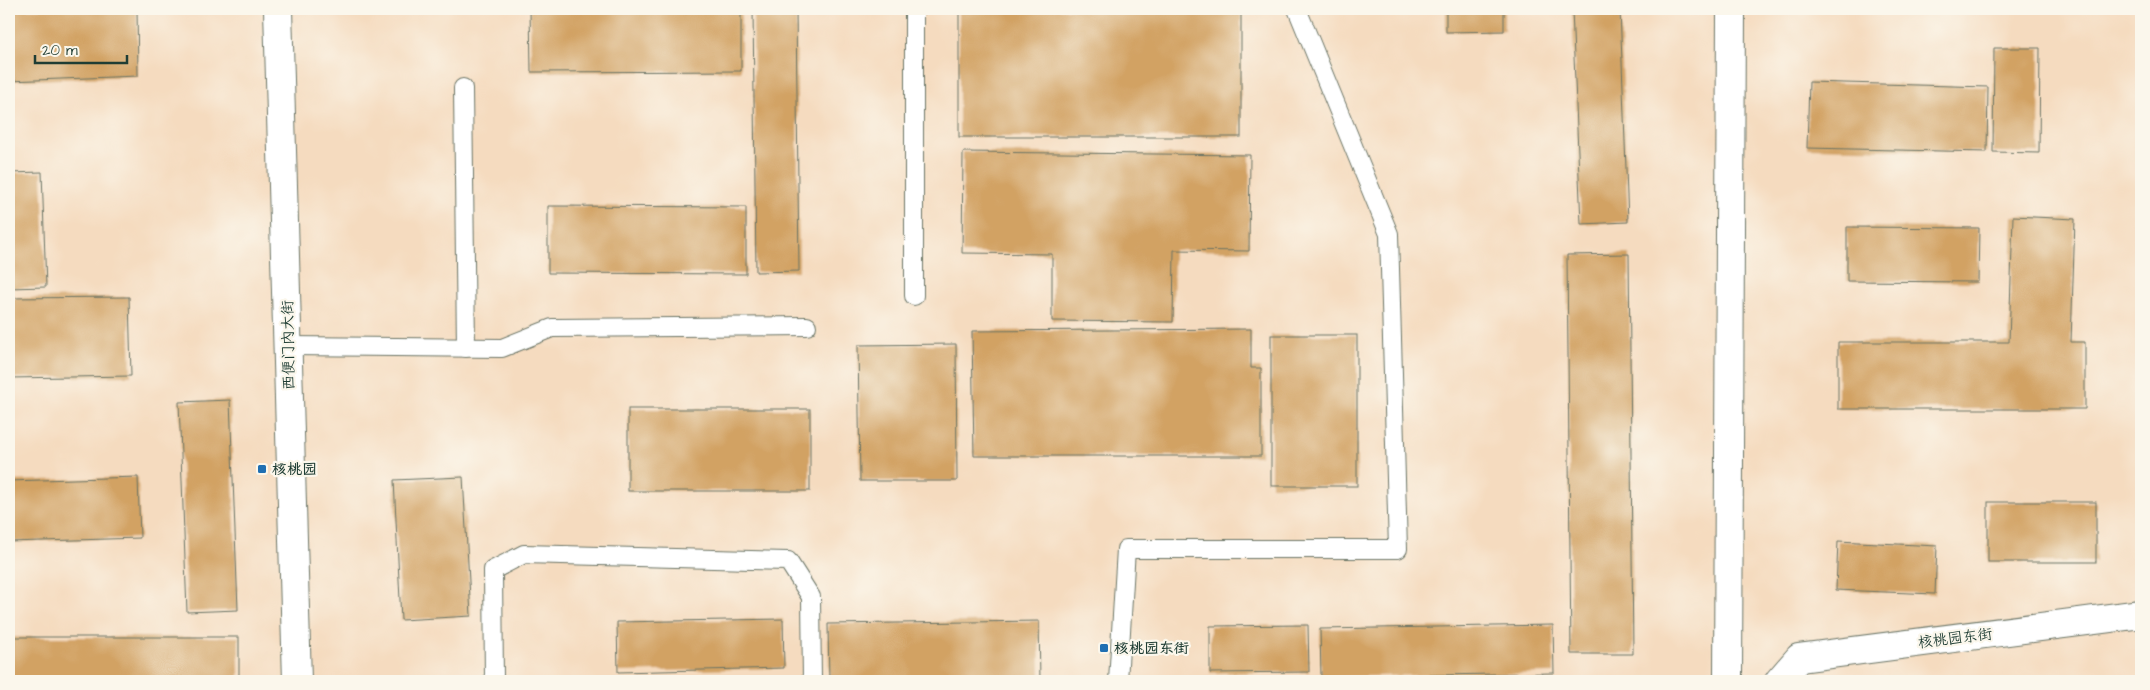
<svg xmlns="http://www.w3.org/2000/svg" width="2150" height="690" font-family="'Architects Daughter','LXGW WenKai TC',sans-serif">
<rect width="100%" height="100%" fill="#fbf7ec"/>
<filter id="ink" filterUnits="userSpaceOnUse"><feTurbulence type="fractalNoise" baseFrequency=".02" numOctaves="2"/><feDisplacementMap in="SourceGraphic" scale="10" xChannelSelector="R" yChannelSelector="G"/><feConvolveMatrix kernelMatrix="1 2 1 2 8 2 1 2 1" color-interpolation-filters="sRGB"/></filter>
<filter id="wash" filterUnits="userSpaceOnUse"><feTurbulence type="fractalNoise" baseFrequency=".0096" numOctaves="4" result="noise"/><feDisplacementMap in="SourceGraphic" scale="20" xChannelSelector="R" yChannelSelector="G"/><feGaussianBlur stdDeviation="1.12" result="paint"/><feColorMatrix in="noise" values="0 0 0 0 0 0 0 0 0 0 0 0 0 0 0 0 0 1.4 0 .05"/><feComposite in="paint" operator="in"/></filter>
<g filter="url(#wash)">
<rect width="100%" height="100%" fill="#f5dbbf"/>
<g id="blocks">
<g fill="#d2a264">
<polygon points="9,9 137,9 138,76 9,81"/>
<polygon points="530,9 741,9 741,71 531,72"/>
<polygon points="753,9 796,9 799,271 756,272"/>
<rect x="959" y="9" width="282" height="128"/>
<polygon points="1446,9 1504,9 1504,31 1446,32"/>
<polygon points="1572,9 1620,9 1628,222 1581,224"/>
<polygon points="1994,48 2040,48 2039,153 1993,152"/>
<polygon points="1809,82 1988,87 1987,152 1807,148"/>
<polygon points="963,152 1250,155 1249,251 1174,250 1173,322 1052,321 1052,254 962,253"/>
<polygon points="42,172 46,287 9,288 9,173"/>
<polygon points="548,206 746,207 746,274 548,273"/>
<polygon points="2013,216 2075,219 2071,342 2085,342 2085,409 1838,409 1838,342 2009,342"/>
<polygon points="1847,227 1979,228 1978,282 1847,281"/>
<polygon points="1629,254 1633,654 1571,654 1567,255"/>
<polygon points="129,297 131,376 9,378 9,298"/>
<polygon points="1251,329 1251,368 1261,368 1261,456 974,456 972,331"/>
<rect x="1271" y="335" width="86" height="151"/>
<polygon points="956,344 957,481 860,481 858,345"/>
<polygon points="230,400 238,610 187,612 179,402"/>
<rect x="628" y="409" width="182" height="82"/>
<polygon points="138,477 140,538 9,542 9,481"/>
<polygon points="463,477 471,616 401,620 394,480"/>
<rect x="1988" y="502" width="108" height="60"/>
<polygon points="1838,541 1937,546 1935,594 1836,590"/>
<polygon points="783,619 784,668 618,672 617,622"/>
<polygon points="1039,621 1040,681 829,681 828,624"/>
<polygon points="1308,625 1309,672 1210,673 1210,626"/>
<polygon points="1553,625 1554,673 1321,677 1320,629"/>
<rect x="9" y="637" width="230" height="44"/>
</g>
</g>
</g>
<g filter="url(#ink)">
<use href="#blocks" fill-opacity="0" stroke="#6a7465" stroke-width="1"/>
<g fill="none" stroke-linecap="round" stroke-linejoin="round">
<g stroke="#6a7465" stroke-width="20">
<g id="lane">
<polyline points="914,9 914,296"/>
<polyline points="463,88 466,348"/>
<polyline points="289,346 502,348 552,328 807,326"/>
<polyline points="494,681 493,570 524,554 788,561 811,597 812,681"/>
<polyline points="1118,681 1126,549 1398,549 1389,234 1297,9"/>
</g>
</g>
<g stroke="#6a7465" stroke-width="30">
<g id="street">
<polyline points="1728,681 1731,9"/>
<polyline points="1779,681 1799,658 2141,614"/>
</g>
</g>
<g stroke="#6a7465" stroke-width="30">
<polyline id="secondary" points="278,9 297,681"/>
</g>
<use href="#lane" stroke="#fff" stroke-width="18"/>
<use href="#street" stroke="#fff" stroke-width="28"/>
<use href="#secondary" stroke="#fff" stroke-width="28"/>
</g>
</g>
<g fill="#1f6fb2" stroke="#fbf7ec" stroke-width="2">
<rect x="257" y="464" width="10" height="10" rx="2.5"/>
<rect x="1099" y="643" width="10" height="10" rx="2.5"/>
</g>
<g text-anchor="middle" stroke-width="4.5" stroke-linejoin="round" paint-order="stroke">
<g font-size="15" fill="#1f3d34" stroke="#fbf7ec">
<text transform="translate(288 345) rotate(-91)" y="5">西便门内大街</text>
<text transform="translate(1955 638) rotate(-7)" y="5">核桃园东街</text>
</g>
<g font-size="15" font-weight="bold" fill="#1f3d34" stroke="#fbf7ec" text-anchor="start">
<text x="272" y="474">核桃园</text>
<text x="1114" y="653">核桃园东街</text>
</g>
</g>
<rect width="2150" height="690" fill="none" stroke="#fbf7ec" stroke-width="30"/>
<path d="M35 55v8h92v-8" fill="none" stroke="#1f3d34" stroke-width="2.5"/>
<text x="42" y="55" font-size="15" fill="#1f3d34" stroke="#fbf7ec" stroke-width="4" paint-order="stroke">20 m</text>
</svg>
